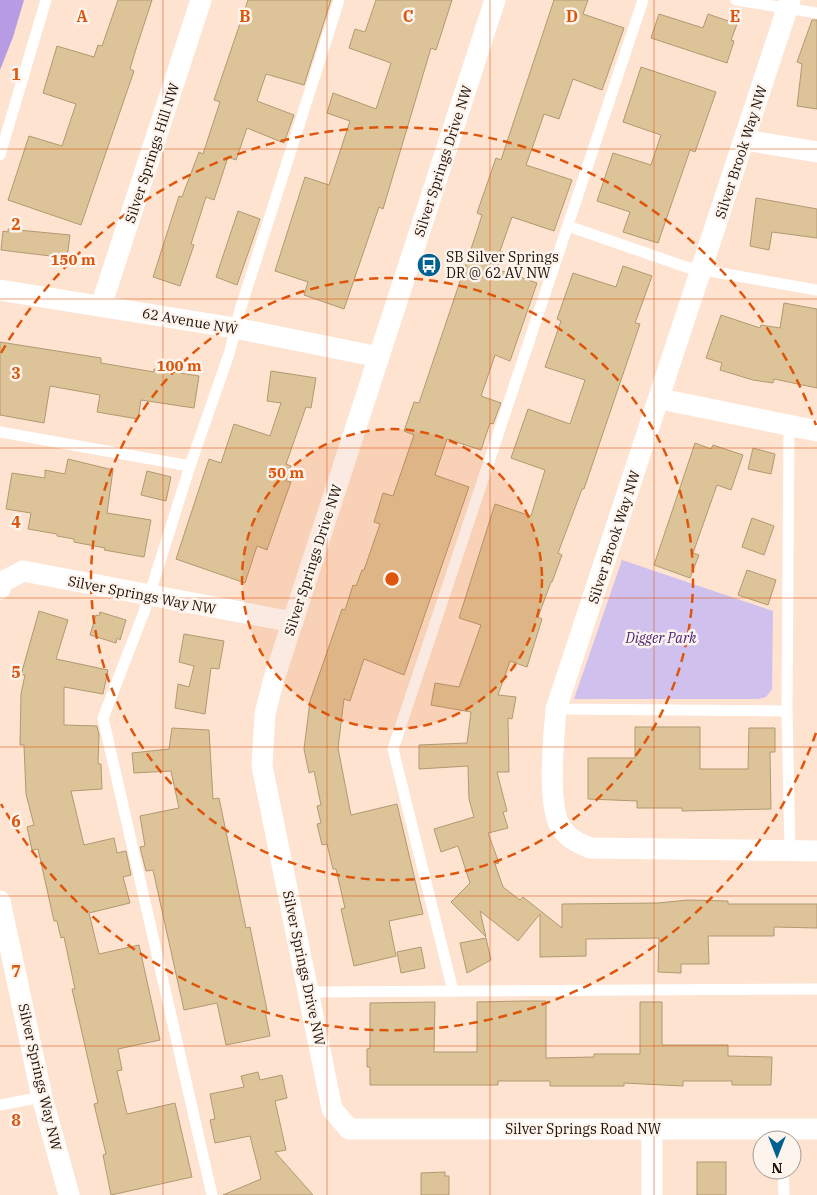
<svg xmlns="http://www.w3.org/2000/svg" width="817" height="1195" font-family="'IBM Plex Serif',serif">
<rect width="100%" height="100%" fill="#fde3d0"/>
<polygon fill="#cfc0ee" points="622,560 773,611 772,689 766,697 758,699 574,699"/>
<polygon fill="#b59ce4" points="0,0 24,0 13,37 0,70"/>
<g fill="#ddc398" stroke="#b19970">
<polygon points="118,0 152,0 135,52 130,69 134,71 81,225 8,200 29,136 62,146 76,104 43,93 57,46 94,57 98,45 102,46"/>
<polygon points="248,0 331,0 304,85 266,74 257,101 294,115 284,143 247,128 236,160 228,157 214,200 206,197 191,244 194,245 180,286 153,277 179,196 182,197 199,152 203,154 220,102 214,100"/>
<polygon points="376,0 452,0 436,50 431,48 383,209 379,207 344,309 304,295 308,282 275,271 305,177 329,185 350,121 327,113 333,93 376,109 391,63 349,48 355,29 365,32"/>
<polygon points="554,0 588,0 583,14 624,28 602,90 573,79 559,119 544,114 535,140 526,165 572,180 554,231 512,217 500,251 503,252 497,269 537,283 510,361 495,355 481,396 501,403 493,424 490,423 481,450 447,439 435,475 469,487 404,675 364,659 350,701 344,699 338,748 351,815 397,804 423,914 389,921 396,956 354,966 341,909 345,908 336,869 333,869 327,844 322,845 317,824 321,823 317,806 321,805 314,771 309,773 304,749 310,701 342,609 345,610 353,585 356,586 362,570 364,570 380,524 374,522 383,493 393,496 414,435 404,431 414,402 419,403 477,231 482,215 477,213 496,158 501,160"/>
<polygon points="659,14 703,28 708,14 737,24 731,40 734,41 727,63 651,38"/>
<polygon points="812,20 817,20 817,109 797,106 802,64 797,62"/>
<polygon points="641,67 716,92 695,152 690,150 658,243 623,232 630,212 597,201 613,153 651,165 661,135 623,122"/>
<polygon points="756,198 817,209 817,238 772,232 769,250 750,246"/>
<polygon points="238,211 260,219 237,285 216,277"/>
<polygon points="8,229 70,235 67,258 1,250 3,231 8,232"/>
<polygon points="623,266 652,276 635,323 640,324 584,489 582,489 558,553 562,555 552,582 551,582 538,617 542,619 527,667 510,661 498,695 516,697 512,719 508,718 509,772 497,772 507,811 503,812 508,828 488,833 499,863 495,864 503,887 520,900 523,897 562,928 562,904 658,903 688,900 728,901 728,904 817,904 817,928 774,927 774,936 708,936 709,964 681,964 681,973 658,972 659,938 586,939 586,956 540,957 540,914 518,941 480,911 486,937 451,902 470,883 458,846 441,852 434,829 474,817 469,799 468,766 419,769 419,745 467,743 471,712 431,705 435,683 459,687 481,625 459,618 495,504 531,516 545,470 511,458 528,409 570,424 585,380 545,367 561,321 557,319 573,273 616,287"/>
<polygon points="784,303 817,309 817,388 774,379 773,383 753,380 720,370 722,363 706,358 721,315 760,328 761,325 780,328"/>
<polygon points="0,342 101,358 101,363 154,372 154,369 199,376 194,408 141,400 138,419 97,412 100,395 50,386 44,423 0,415"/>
<polygon points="271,371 316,378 311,408 306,407 286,464 291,466 286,481 291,482 282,507 267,550 257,546 245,583 176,559 209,459 221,463 234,424 270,436 281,403 267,401"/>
<polygon points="695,443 711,449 713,445 743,455 731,490 717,485 693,553 699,555 690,578 654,565"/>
<polygon points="753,448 775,454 771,474 748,469"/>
<polygon points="68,459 113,470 107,513 151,520 144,557 104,550 105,548 74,542 74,539 57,536 57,534 28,529 31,513 6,509 12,473 45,478 45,470 65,474"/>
<polygon points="147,471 171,477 166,501 141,495"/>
<polygon points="752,518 774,526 764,555 742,547"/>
<polygon points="747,570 776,580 768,605 738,595"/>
<polygon points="39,611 68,620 56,659 108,670 103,694 64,687 64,725 97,726 99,735 98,764 101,764 102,789 71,791 84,845 114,838 117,853 126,851 131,875 123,877 130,903 89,913 99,954 139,945 160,1040 118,1049 122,1070 117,1071 127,1114 175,1103 192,1177 111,1195 103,1155 106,1154 94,1104 98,1103 72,989 75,989 64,937 61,938 57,921 54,921 38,849 32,850 27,827 34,825 26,794 24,745 20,745 21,694 25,675 21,675"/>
<polygon points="100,612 126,620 120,640 117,638 116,643 90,635 96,615 99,616"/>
<polygon points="184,634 224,641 219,669 211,668 205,714 175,708 178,684 189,687 194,666 179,662"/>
<polygon points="635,727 700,727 700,769 748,769 749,728 775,728 775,752 770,752 771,809 682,811 682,808 637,808 637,801 588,799 588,758 635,758"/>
<polygon points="172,728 209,730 213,799 219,798 246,928 250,927 267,1010 265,1011 270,1036 226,1045 217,1003 184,1010 153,870 146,871 140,847 145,846 140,816 179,808 171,771 134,773 132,753 169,749"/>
<polygon points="486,938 491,960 467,973 460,943"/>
<polygon points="421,947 425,968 401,973 397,952"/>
<polygon points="523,1001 546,1001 546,1058 594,1057 594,1054 640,1054 640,1002 662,1002 662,1045 728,1045 728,1056 772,1057 771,1085 732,1085 732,1081 683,1081 683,1086 624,1083 624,1086 550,1086 550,1081 498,1081 498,1085 370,1085 370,1067 367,1067 367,1049 370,1048 370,1003 435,1002 434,1052 477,1052 477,1002"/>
<polygon points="258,1072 260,1080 282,1075 287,1098 275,1101 286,1150 275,1152 313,1195 223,1195 261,1179 250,1136 215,1143 210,1120 215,1119 210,1094 244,1087 241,1076"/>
<rect x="697" y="1162" width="29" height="33"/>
<polygon points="445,1172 445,1176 449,1176 449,1195 421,1195 421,1173"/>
</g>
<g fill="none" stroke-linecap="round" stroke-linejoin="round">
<g stroke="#fff" stroke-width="11">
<polyline points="736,0 817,13"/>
<polyline points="0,155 46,0"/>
<polyline points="568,226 686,267 817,290"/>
<polyline points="789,425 787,711 790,851"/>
<polyline points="0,432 190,466"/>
<polyline points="556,709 787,711"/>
<polyline points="453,991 393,749 643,0"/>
<polyline points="309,992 817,989"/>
<polyline points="0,1105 42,1097"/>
<polyline points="783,1170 784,1195"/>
<polyline points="212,1195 103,718 144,612 190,466 230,351 240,310 339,0"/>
</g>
<g stroke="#fff" stroke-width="21">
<polyline points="495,0 273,682 265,714 262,766 332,1109 349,1129 817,1129"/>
<path d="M790,0L556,709C554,734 546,809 562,829C569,839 578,843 590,848L817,851"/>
<polyline points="745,140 817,152"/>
<polyline points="0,290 235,328 379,357"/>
<polyline points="101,306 201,0"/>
<polyline points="661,399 817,431"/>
<polyline points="0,589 2,582 23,571 293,622"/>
<polyline points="0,901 42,1097 69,1195"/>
<polyline points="652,1129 652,1195"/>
</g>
</g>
<path fill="none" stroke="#de550c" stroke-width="1" stroke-opacity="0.55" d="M163,0V1195M327,0V1195M490,0V1195M654,0V1195M0,149H817M0,299H817M0,448H817M0,598H817M0,747H817M0,896H817M0,1046H817"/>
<circle cx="392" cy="579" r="150" fill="#de550c" fill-opacity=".12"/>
<g fill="none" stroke="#de550c" stroke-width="2.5" stroke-dasharray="9 6">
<circle cx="392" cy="579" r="150"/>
<circle cx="392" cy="579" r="301"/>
<path d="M816 733A451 451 0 0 1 1 804M1 353A451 451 0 0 1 816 425"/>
</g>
<defs>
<g id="bus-disc" transform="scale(1.25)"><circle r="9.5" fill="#006090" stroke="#fdf4ee"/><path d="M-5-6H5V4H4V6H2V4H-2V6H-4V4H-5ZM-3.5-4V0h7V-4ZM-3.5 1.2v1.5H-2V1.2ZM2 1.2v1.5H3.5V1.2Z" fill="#fff"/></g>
</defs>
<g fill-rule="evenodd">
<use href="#bus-disc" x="429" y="265"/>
</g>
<g text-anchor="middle" stroke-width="5" stroke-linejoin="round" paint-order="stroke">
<g font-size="14" fill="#1f1106" stroke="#fdf4ee">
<text transform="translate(741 152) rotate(-72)" y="5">Silver Brook Way NW</text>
<text transform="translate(152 153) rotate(-72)" y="5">Silver Springs Hill NW</text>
<text transform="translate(443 161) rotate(-72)" y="5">Silver Springs Drive NW</text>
<text transform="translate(190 321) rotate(10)" y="5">62 Avenue NW</text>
<text transform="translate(614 537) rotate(-72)" y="5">Silver Brook Way NW</text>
<text transform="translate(313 560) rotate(-72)" y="5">Silver Springs Drive NW</text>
<text transform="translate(142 595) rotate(11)" y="5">Silver Springs Way NW</text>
<text transform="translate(304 968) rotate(78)" y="5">Silver Springs Drive NW</text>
<text transform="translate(40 1077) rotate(77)" y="5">Silver Springs Way NW</text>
<text x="583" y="1134">Silver Springs Road NW</text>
</g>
<g font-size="14" fill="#1f1106" stroke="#fdf4ee" text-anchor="start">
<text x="446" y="262">SB Silver Springs<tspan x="446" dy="16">DR @ 62 AV NW</tspan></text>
</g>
<g font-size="14" font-style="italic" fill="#482275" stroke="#fdf4ee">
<text x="661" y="643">Digger Park</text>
</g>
</g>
<g font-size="16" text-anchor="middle" font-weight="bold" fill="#de550c" stroke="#fdf4ee" stroke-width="5" stroke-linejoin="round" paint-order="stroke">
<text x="82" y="22">A</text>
<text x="245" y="22">B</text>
<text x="408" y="22">C</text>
<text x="572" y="22">D</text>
<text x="735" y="22">E</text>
<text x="16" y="80">1</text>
<text x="16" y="230">2</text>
<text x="16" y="379">3</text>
<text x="16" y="528">4</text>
<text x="16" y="678">5</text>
<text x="16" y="827">6</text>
<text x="16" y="977">7</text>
<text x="16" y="1126">8</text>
</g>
<circle cx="392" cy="579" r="8" fill="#de550c" stroke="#fdf4ee" stroke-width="2.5"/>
<g font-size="15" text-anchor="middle" font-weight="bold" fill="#de550c" stroke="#fdf4ee" stroke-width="5" stroke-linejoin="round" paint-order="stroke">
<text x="73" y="265">150 m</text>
<text x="179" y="371">100 m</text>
<text x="286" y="478">50 m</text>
</g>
<g transform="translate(777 1155) rotate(180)"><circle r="24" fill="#fdf4ee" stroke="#a49991"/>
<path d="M0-4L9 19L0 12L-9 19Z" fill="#006090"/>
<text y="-8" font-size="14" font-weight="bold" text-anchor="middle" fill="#1f1106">N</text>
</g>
</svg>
